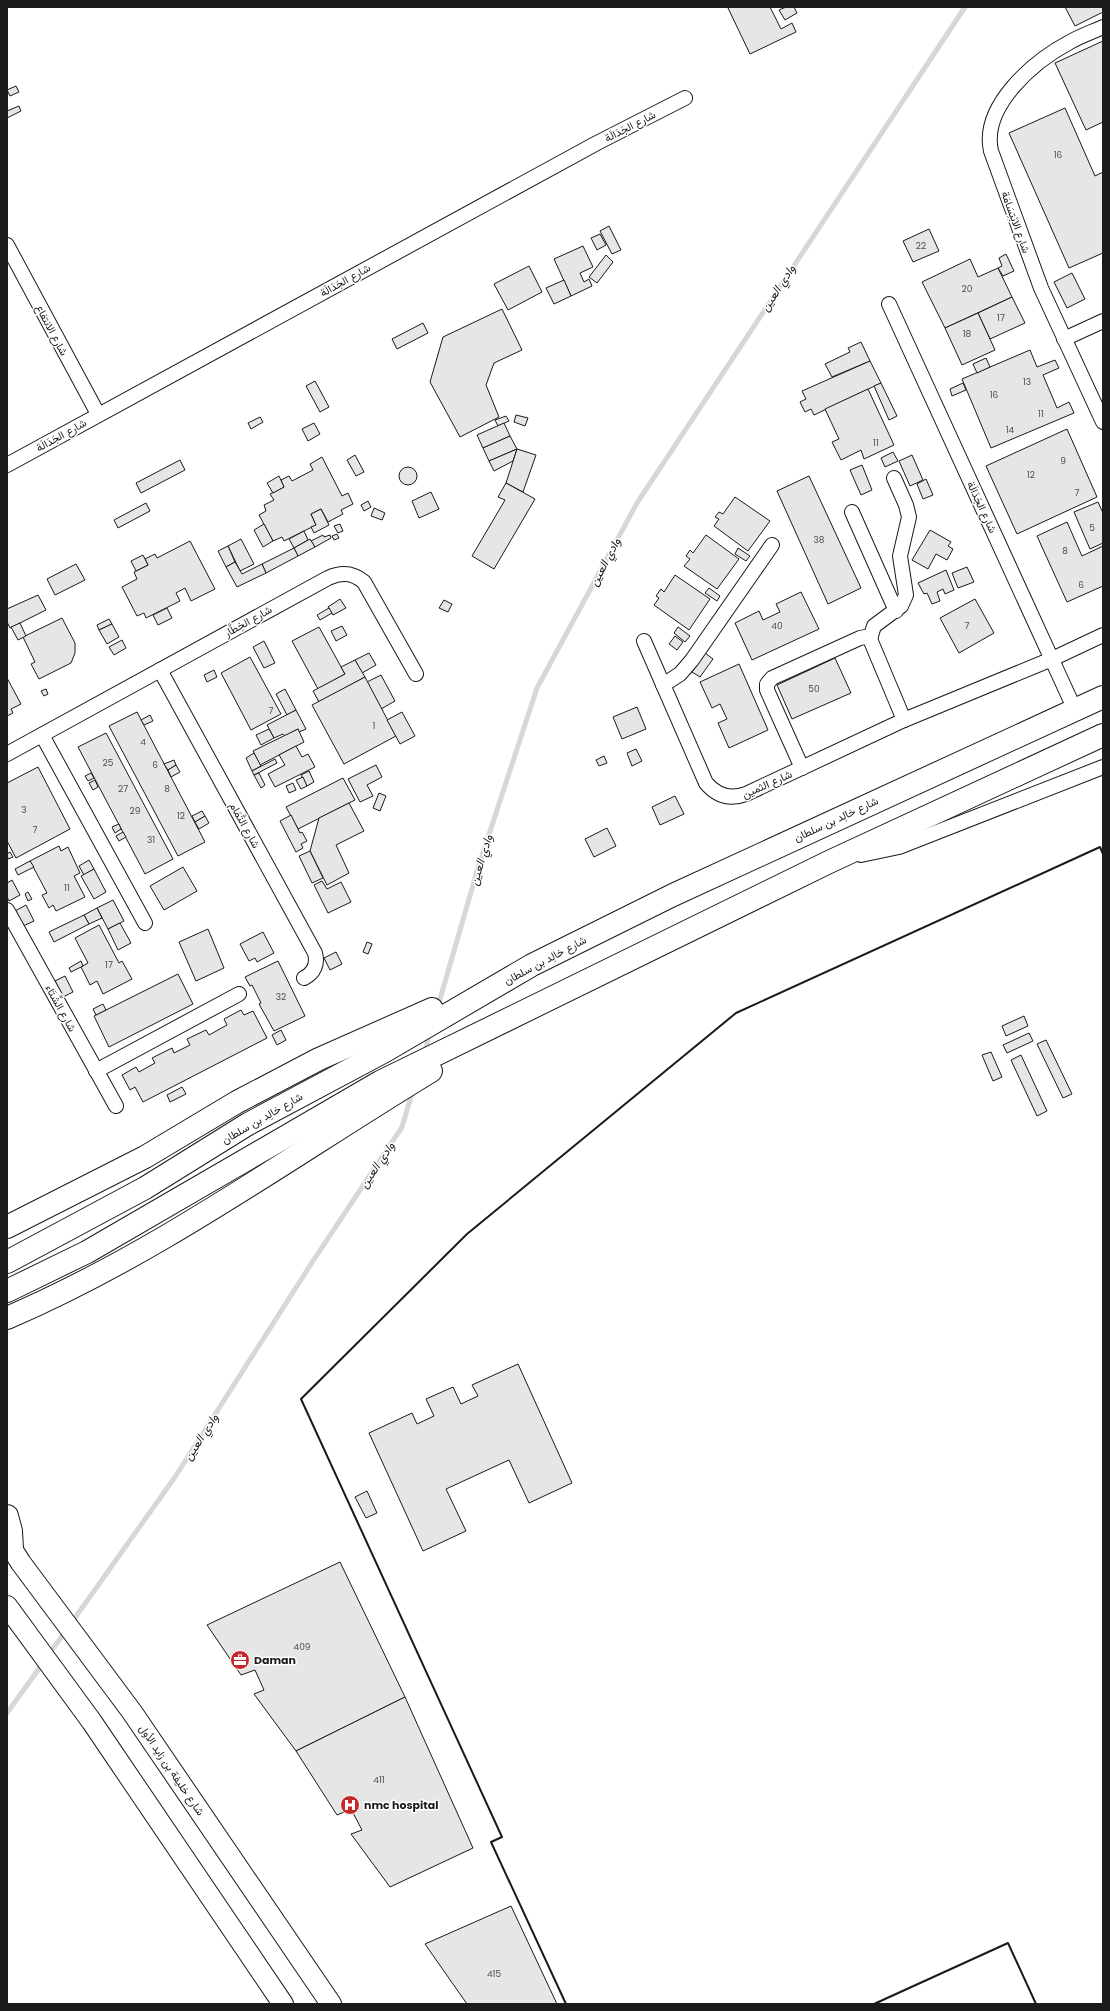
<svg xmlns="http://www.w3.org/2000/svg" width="1110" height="2011" font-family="Poppins,Vazirmatn,sans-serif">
<rect width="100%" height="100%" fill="#fff"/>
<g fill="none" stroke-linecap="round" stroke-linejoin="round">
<g stroke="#d7d7d7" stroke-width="5">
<polyline points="438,1006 478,868 537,688 637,503 965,7"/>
<polyline points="424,1054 430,1033"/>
<polyline points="72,1622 175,1477 313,1261 402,1127 413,1090"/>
<polyline points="48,1655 66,1631"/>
<polyline points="7,1713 43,1663"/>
</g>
</g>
<g fill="#e6e6e6" stroke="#1a1a1a">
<polygon points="730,7 770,7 781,29 792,23 796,32 750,54 728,8"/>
<polygon points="786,7 794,7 797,13 785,20 779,10"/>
<polygon points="1065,7 1103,7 1103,12 1075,26"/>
<polygon points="1103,41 1103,122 1086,130 1055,63"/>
<polygon points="16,86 19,92 10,96 7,90"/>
<polygon points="19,106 21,111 7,118 7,111"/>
<polygon points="1065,108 1095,176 1103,172 1103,253 1069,268 1009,133"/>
<polygon points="609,226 621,250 612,254 600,231"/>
<polygon points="929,229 939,251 913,262 903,241"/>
<polygon points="600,234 606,245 597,250 591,238"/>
<polygon points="583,246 593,267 580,273 584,282 589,279 592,286 571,296 554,259"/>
<polygon points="1006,254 1014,271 1003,276 998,268 1002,266 999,258"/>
<polygon points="606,255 613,262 597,283 589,277"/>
<polygon points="970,259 978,277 998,268 1012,297 945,328 922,282"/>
<polygon points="529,266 542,292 508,310 494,284"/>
<polygon points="1072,273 1085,299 1067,308 1054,282"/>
<polygon points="564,280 571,296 554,304 546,288"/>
<polygon points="1012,297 1025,323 990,339 978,313"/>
<polygon points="502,309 522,350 494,363 486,385 499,417 460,437 430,382 443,337"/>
<polygon points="978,313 995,350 962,365 945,328"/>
<polygon points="423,323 428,333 397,349 392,339"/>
<polygon points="861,342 870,361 832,377 825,364 850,352 848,348"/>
<polygon points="1030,350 1037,367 1055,360 1059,368 1043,375 1057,408 1069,402 1074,413 991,448 962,379"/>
<polygon points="986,358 990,367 977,373 973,364"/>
<polygon points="870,361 881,383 814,415 811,409 805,412 800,402 806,399 802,391"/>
<polygon points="315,381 329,407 320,412 306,386"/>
<polygon points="881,383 897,416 889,420 874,386"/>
<polygon points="963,383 966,390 952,396 950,389"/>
<polygon points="868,389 894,445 864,459 861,450 841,460 832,442 839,439 825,409"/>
<polygon points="516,415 528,418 525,426 514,422"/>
<polygon points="506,416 509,421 498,426 495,420"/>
<polygon points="260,417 263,422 251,429 248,423"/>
<polygon points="314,423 320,434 308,441 302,429"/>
<polygon points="504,423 510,436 483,448 477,435"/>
<polygon points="1067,429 1097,497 1017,534 986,466"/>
<polygon points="510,436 517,449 489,461 483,448"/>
<polygon points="517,449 513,461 494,471 489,461"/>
<polygon points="517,449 536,455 523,492 506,483"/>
<polygon points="893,452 898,461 885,467 881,458"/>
<polygon points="355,455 364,472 356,476 347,460"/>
<polygon points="912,455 923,480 910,486 899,461"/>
<polygon points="322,457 342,496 348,493 353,504 341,510 343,514 328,522 321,509 311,514 316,525 284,541 282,537 273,541 259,515 266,511 264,505 274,500 270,494 284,487 281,480 289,476 292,481 313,470 310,464"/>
<polygon points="180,460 185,470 141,493 136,483"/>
<polygon points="862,465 872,490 861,495 850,470"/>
<circle cx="408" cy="476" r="9"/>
<polygon points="279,476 284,487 273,493 267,483"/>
<polygon points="809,476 861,588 828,604 777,491"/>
<polygon points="926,479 933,495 923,499 917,484"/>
<polygon points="506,483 535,499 494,569 472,556 505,500 498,497"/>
<polygon points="431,492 439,509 419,518 412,501"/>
<polygon points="735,497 770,521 748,551 714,526 719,519 715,517 719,512 723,514"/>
<polygon points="368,501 371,507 364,511 361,505"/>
<polygon points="1098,502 1103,513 1103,543 1090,549 1074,512"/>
<polygon points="146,503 150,511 118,528 114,520"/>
<polygon points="374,508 385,513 382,520 371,516"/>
<polygon points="321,509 329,525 314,533 311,527 316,525 311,514"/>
<polygon points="1067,522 1082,556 1103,546 1103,586 1067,602 1037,536"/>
<polygon points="264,524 273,541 263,547 254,530"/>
<polygon points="340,524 343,531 338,533 334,526"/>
<polygon points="930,530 951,542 948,546 953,549 947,560 936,554 928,569 912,560"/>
<polygon points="304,531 308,540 294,548 289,539"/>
<polygon points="337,534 339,538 334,540 332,536"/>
<polygon points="323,535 324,537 330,535 331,538 315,547 311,541"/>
<polygon points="706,535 739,559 717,589 684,566 690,559 686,556 690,550 693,553"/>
<polygon points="241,539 254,564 240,571 228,546"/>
<polygon points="310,539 315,547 298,556 294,548"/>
<polygon points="190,541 215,589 191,601 185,588 176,593 180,601 146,618 144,613 137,616 122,587 137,579 134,572 148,565 145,559 155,554 157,558"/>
<polygon points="228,546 235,562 226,567 218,551"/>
<polygon points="294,548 298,556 266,573 262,564"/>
<polygon points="738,548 750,556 746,561 735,554"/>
<polygon points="143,555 148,565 136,571 131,561"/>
<polygon points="235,562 242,574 262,564 266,573 237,587 226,567"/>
<polygon points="76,564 85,580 55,595 47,579"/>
<polygon points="967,567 974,582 958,588 952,573"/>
<polygon points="946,570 954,590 945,594 943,589 937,592 940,601 932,604 927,593 924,594 918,583"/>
<polygon points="675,575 710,599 689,630 654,605 659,598 656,596 661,589 664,592"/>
<polygon points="709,588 720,596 717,601 705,593"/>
<polygon points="801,592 819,629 752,660 735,623 759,611 763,620 780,612 776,604"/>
<polygon points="38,595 46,610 10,628 7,622 7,609"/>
<polygon points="340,599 346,608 333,615 328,607"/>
<polygon points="975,599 994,633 959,653 940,618"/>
<polygon points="444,600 452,604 448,612 439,608"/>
<polygon points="167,608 172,618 158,625 153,615"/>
<polygon points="329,608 332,613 320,620 317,615"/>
<polygon points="62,618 75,643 75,653 71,663 39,679 31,664 35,662 23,637"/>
<polygon points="109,619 112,624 99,630 97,625"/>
<polygon points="20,623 26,636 18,640 11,627"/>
<polygon points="112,624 119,637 107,644 99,630"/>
<polygon points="342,626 347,635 336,641 331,631"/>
<polygon points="319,627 345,674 318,689 292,641"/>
<polygon points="678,627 690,636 685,642 674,633"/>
<polygon points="675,636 683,642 677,650 669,644"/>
<polygon points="122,640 126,648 114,655 109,647"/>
<polygon points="264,641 275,663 264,668 253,647"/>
<polygon points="369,653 376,665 362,673 355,660"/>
<polygon points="705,653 713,659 700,677 692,672"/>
<polygon points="250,657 281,714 251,730 221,673"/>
<polygon points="835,658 851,693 792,719 777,685"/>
<polygon points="355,660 365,677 319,702 313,691 345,674 341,667"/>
<polygon points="739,664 768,730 729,748 718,723 727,719 720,704 712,708 700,682"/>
<polygon points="214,670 217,677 207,682 204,675"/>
<polygon points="381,675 395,701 381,709 367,682"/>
<polygon points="365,677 396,736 344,764 312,705"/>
<polygon points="7,678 21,704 11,709 13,713 7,716"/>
<polygon points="46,689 48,694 44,696 41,691"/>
<polygon points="285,689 296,710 287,715 276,694"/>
<polygon points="637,707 646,729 622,739 613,717"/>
<polygon points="296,710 306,729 299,732 298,729 285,736 283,734 274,738 267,725"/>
<polygon points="137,712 205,842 178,856 109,726"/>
<polygon points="402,712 415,736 400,744 387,720"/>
<polygon points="150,715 153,721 144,725 141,720"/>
<polygon points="269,729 274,738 261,745 256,735"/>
<polygon points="298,729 304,742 260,765 253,751"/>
<polygon points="106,733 173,859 145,874 78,747"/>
<polygon points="296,746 302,757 308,754 315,767 275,787 268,774 285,765 279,755"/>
<polygon points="636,749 642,761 632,766 627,753"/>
<polygon points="254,753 261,766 252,771 246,758"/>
<polygon points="604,756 607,763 599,766 596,760"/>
<polygon points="275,759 277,763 254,775 252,771"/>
<polygon points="174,760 176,765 168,770 164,764"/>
<polygon points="176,765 180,772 171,777 168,770"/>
<polygon points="376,765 382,777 367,785 373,796 360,802 348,779"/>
<polygon points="38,767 70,829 16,858 7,841 7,783"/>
<polygon points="309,771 314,782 307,786 301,775"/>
<polygon points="91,773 94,778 88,781 85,776"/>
<polygon points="259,773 265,785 261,788 254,775"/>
<polygon points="303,777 307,786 301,789 296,780"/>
<polygon points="343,778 355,800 298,829 286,807"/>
<polygon points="95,780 98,787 93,790 89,783"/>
<polygon points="293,783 296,790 289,793 286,786"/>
<polygon points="379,793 386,796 380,811 373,808"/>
<polygon points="675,796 684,814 660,825 652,807"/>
<polygon points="349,803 364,831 336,845 349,873 327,885 310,851 319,818"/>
<polygon points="202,811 205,816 195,822 192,816"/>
<polygon points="291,815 300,833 302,832 307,841 301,844 303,848 296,852 280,821"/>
<polygon points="205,816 209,823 199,829 195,822"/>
<polygon points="119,824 121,829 115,833 112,827"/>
<polygon points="607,828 616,846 594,857 585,839"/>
<polygon points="123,832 126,837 119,841 116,836"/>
<polygon points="59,846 61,851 68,847 80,873 74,876 85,897 56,911 53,905 49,908 42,895 47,893 30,861"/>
<polygon points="310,851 323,878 312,883 299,856"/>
<polygon points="10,852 13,857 8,859 7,854"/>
<polygon points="89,860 94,869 84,875 79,866"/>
<polygon points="30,861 34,867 18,875 15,869"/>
<polygon points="183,867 197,891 164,910 150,886"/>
<polygon points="94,869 106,892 94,899 81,876"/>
<polygon points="12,880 20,895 9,901 7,897 7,883"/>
<polygon points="322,881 327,889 341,882 351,902 328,913 314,885"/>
<polygon points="28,892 32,899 28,901 25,894"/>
<polygon points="113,900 124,921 108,929 97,908"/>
<polygon points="26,905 34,921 23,926 15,911"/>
<polygon points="97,908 102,918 89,924 84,915"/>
<polygon points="84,915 89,924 54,942 49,932"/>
<polygon points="120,923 131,943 118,950 108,929"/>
<polygon points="99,925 119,963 122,961 132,979 103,994 97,981 90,985 81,967 88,963 75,938"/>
<polygon points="208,929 224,968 196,981 179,942"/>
<polygon points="263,932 274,953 257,962 255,958 249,961 240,944"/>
<polygon points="367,942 372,944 368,954 363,952"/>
<polygon points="336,952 342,964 330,970 324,958"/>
<polygon points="81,961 83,966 71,972 69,968"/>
<polygon points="278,961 305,1016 274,1031 259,1004 261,1003 252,985 250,986 245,977"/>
<polygon points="178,974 193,1004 109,1047 94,1016"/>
<polygon points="65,976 73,992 63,997 55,981"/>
<polygon points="103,1004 106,1010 96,1015 93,1009"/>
<polygon points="241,1010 244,1015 253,1011 267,1038 143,1102 135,1087 130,1090 122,1075 136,1067 139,1072 155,1063 152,1058 172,1048 174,1053 190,1045 187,1039 206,1030 209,1035 227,1025 224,1019"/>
<polygon points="1024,1016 1028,1026 1006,1036 1002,1026"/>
<polygon points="281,1030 286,1040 277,1045 272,1035"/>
<polygon points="1029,1033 1033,1041 1007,1053 1003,1045"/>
<polygon points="1046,1040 1072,1094 1063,1098 1037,1044"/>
<polygon points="991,1052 1002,1077 993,1081 982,1055"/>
<polygon points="1021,1055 1047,1111 1037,1116 1011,1060"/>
<polygon points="182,1087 186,1094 170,1102 167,1095"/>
<polygon points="518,1364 572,1483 529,1503 509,1460 446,1489 466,1531 423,1551 369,1433 412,1413 417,1424 434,1416 426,1399 453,1387 461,1404 478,1396 472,1385"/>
<polygon points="367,1491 377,1513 366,1518 355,1497"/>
<polygon points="340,1562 405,1697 296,1751 254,1694 264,1690 255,1670 241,1675 207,1625"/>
<polygon points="405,1697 473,1848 390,1887 351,1834 362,1830 351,1809 337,1815 296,1751"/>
<polygon points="511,1906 557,2004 467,2004 425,1944"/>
</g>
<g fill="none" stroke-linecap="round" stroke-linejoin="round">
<g stroke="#1a1a1a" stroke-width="16">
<g id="street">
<path d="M1103,27C1092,32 1080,36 1070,42C1034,61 981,106 991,151L1041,288L1103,422"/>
<polyline points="7,245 98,414"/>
<polyline points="889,304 1075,710"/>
<polyline points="1064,339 1103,321"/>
<polyline points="7,465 597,143 685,98"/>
<polyline points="894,478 906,505 909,517 900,556 906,595 901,606 874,626 870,639 904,720"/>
<polyline points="852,512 896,611"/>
<path d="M644,641L706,783C717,796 730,800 746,794L904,720L1052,659L1103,635"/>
<path d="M160,670L315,953C318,964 314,973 304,978"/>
<polyline points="663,685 680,674 692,660 772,545"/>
<polyline points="42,735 145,923"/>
<path d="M7,754L328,578C341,572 352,572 364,582L416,674"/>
<polyline points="802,768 767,690 767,684 772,678 860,638 871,636"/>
<polyline points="861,855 899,847 1103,767"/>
<polyline points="7,910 116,1106"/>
<polyline points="96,1071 239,994"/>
</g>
</g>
<g stroke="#1a1a1a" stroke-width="22">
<g id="secondary">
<polyline points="7,1541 21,1563 132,1712 331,2004"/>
<polyline points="7,1606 92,1722 283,2004"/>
</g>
</g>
<g stroke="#1a1a1a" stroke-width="24">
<g id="primary">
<polyline points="7,1227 145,1157 237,1102 319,1059 432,1009"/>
<polyline points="7,1262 145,1188 248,1124 385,1051 532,965 673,895 1103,697"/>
<polyline points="7,1291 87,1252 380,1082 829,862 1103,735"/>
<path d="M7,1318C158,1253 291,1156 431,1071"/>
<polyline points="7,1516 11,1531 12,1549"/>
</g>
</g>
<use href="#street" stroke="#fff" stroke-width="14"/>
<use href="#secondary" stroke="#fff" stroke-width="20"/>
<use href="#primary" stroke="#fff" stroke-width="22"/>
<g stroke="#1a1a1a" stroke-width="2">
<polyline points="566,2004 491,1842 502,1837 301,1399 467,1234 736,1013 1100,847 1103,854"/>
<polyline points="874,2004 1008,1943 1036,2004"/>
</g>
</g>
<defs>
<g id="office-disc" transform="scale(1)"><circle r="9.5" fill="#c62828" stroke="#fff"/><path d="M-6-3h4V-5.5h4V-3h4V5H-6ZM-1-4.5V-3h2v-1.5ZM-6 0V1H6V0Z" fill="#fff"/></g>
<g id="hospital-disc" transform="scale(1)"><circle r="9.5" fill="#c62828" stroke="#fff"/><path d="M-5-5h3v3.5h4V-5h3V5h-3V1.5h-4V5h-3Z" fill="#fff"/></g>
</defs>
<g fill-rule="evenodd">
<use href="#office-disc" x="240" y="1660"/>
<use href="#hospital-disc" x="350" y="1805"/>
</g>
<g text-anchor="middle" stroke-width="3" stroke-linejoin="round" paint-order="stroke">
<g font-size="9" fill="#4d4d4d">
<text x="1058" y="158">16</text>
<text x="921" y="249">22</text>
<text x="967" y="292">20</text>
<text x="1001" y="321">17</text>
<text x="967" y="337">18</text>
<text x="1027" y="385">13</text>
<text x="994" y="398">16</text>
<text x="1041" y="417">11</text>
<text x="1010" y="433">14</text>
<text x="876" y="446">11</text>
<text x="1063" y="464">9</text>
<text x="1031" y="478">12</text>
<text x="1077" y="496">7</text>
<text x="1092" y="531">5</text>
<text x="819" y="543">38</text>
<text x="1065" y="554">8</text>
<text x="1081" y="588">6</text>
<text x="777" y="629">40</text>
<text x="967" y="629">7</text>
<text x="814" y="692">50</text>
<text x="271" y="714">7</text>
<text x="374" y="729">1</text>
<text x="143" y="745">4</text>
<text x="108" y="766">25</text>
<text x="155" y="768">6</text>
<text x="123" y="792">27</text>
<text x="167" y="792">8</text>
<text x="24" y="813">3</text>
<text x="135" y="814">29</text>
<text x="181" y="819">12</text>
<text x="35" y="833">7</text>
<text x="151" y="843">31</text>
<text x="67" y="891">11</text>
<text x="109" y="968">17</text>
<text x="281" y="1000">32</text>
<text x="302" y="1650">409</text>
<text x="379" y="1783">411</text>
<text x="494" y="1977">415</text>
</g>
<g font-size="11" fill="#1a1a1a" stroke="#fff">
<text transform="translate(630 126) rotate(-27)" y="4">شارع الجَدَالَة</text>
<text transform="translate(1016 222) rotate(70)" y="4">شارع الابْتِسَامَة</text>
<text transform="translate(345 280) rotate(-29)" y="4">شارع الجَدَالَة</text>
<text transform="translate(52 330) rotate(62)" y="4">شارع الانتفاع</text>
<text transform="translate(61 435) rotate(-29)" y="4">شارع الجَدَالَة</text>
<text transform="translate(982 507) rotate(65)" y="4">شارع الجَدَالَة</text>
<text transform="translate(248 621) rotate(-29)" y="4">شارع الخِطَّار</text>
<text transform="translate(767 784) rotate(-24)" y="4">شارع الثمين</text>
<text transform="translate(836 819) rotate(-25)" y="4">شارع خالِد بن سلطان</text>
<text transform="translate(245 825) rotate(61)" y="4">شارع التَّمَام</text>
<text transform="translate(545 960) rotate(-28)" y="4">شارع خالِد بن سلطان</text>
<text transform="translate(61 1008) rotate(61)" y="4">شارع الشِّتَاء</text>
<text transform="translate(262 1118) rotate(-30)" y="4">شارع خالِد بن سلطان</text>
<text transform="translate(172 1770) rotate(56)" y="4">شارع خليفة بن زايد الأول</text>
</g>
<g font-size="11" font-weight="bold" fill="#1a1a1a" stroke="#fff" text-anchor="start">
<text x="254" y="1664">Daman</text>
<text x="364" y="1809">nmc hospital</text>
</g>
<g font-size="12" font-style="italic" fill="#1a1a1a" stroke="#fff">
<text transform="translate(778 288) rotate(-57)" y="4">وادي العين</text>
<text transform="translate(605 562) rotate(-62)" y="4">وادي العين</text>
<text transform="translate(481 860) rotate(-73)" y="4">وادي العين</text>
<text transform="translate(377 1165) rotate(-56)" y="4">وادي العين</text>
<text transform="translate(201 1437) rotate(-57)" y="4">وادي العين</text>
</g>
</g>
<rect width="1110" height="2011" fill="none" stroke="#1a1a1a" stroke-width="16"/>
</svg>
